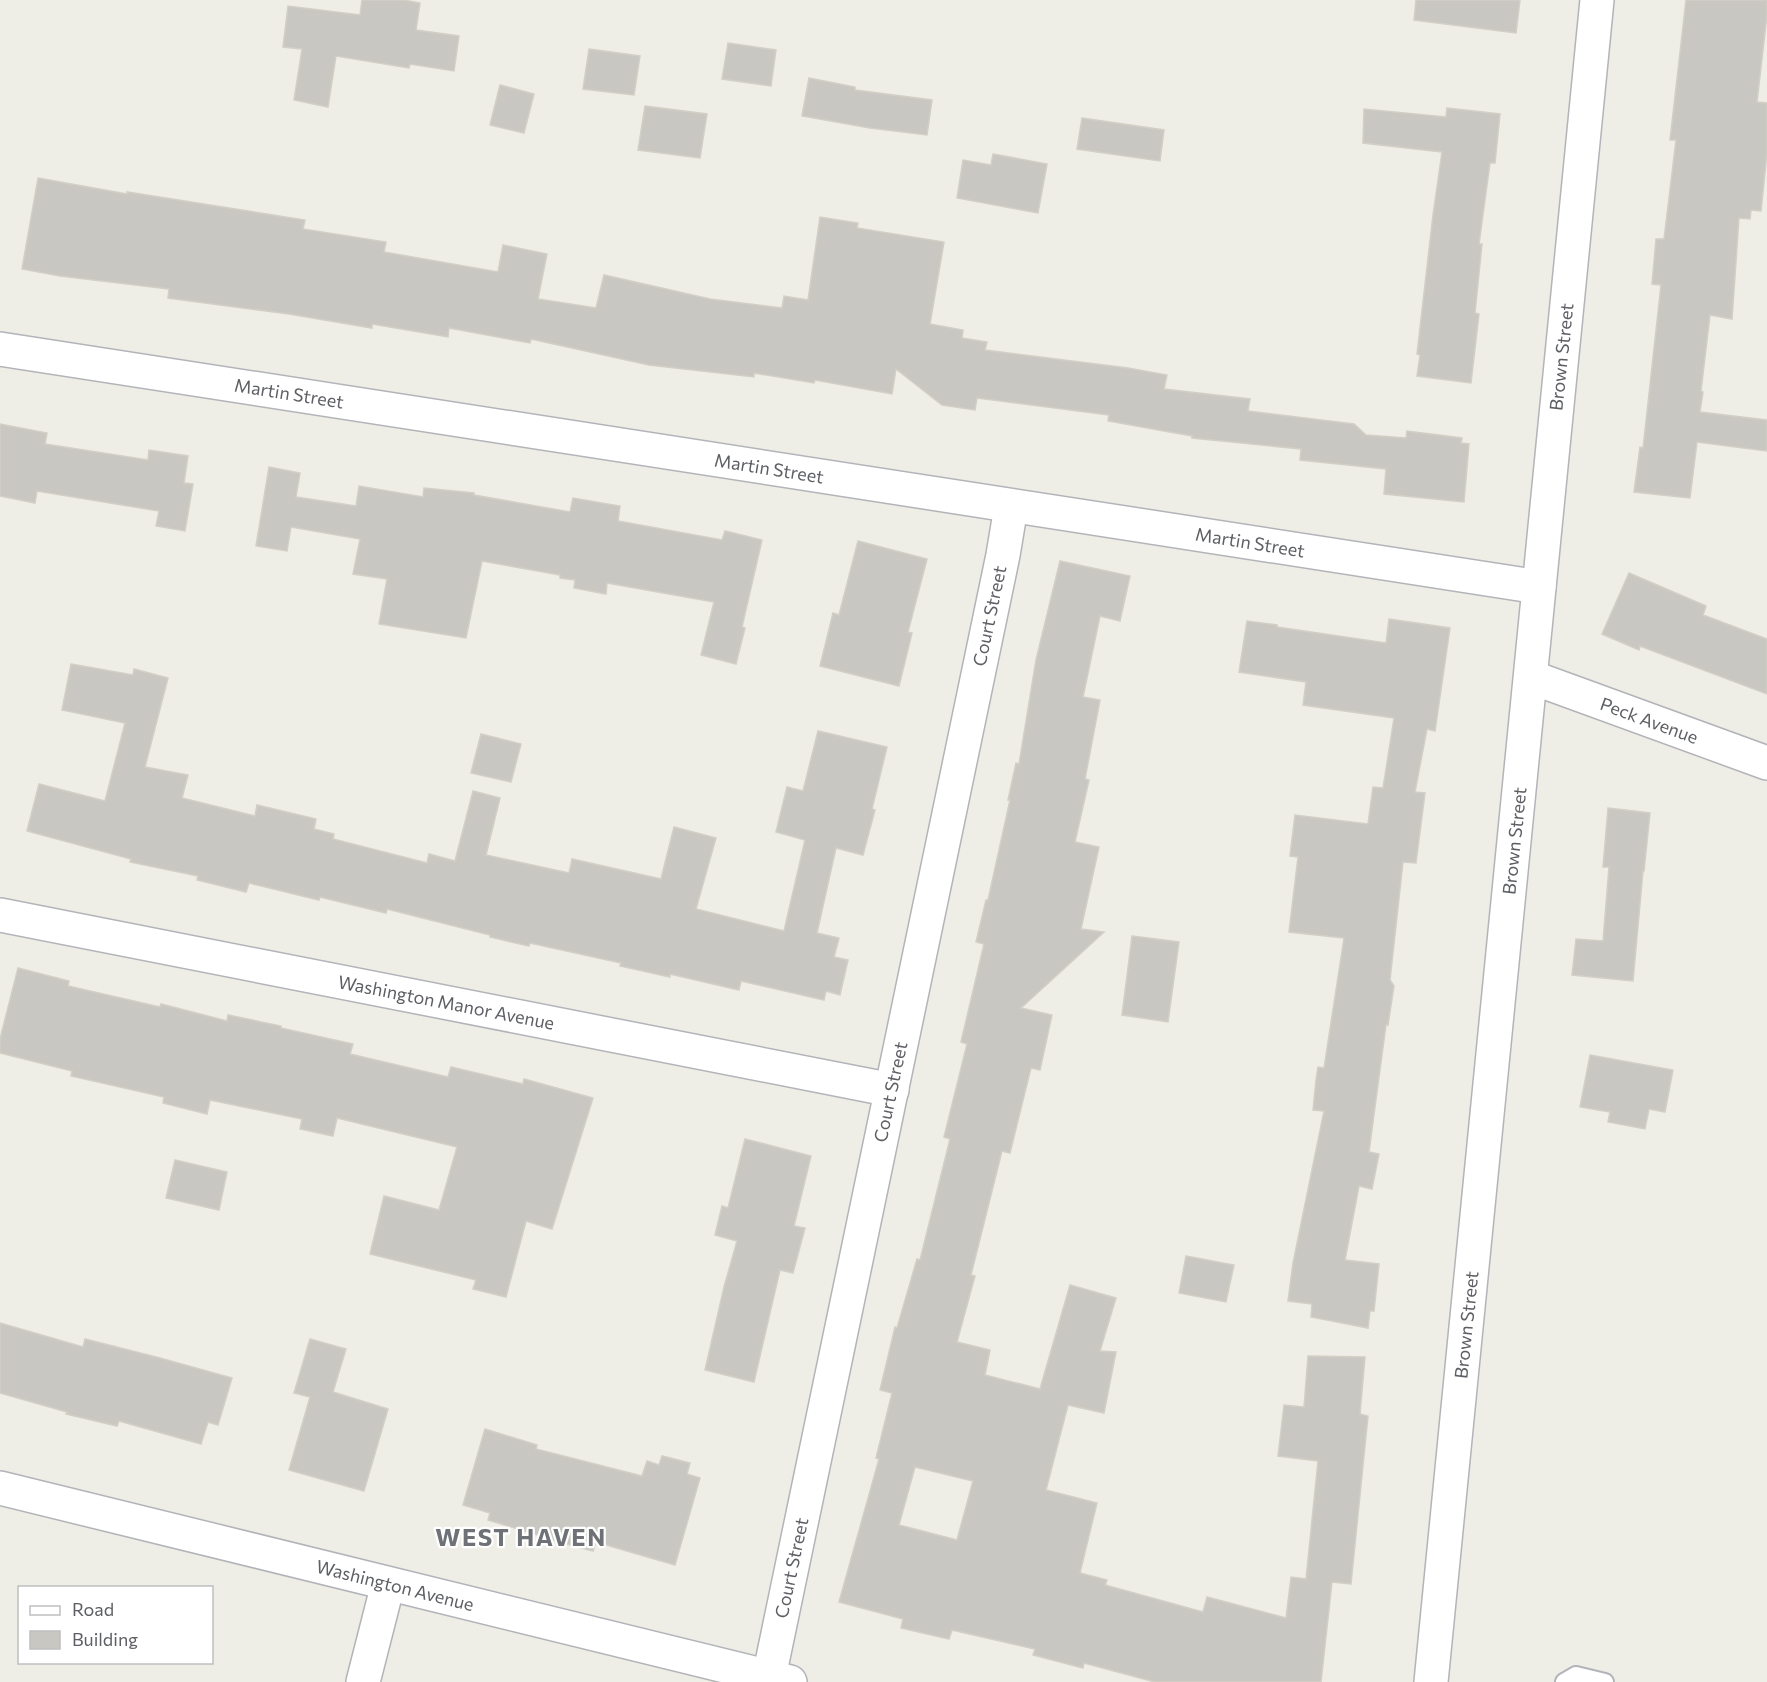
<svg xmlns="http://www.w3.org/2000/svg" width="1767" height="1682" font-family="Commissioner,sans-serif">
<rect width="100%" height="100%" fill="#eeede6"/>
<g fill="#c9c7c2" stroke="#d2cfc5" stroke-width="1.5" fill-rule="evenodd">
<polygon points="362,0 404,0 420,3 416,30 459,36 454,71 410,64 409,68 336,56 328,107 294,100 302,49 283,47 288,6 360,15"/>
<polygon points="1416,0 1520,0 1516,33 1414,20"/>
<polygon points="1686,0 1767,0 1767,15 1757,102 1767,103 1767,153 1761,211 1751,210 1750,219 1739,218 1732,319 1710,315 1701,391 1703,392 1700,412 1767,420 1767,451 1697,442 1690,498 1634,492 1640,447 1643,448 1661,285 1652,284 1656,239 1664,239 1676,140 1670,140"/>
<polygon points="728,43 776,50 771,86 722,79"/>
<polygon points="589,49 640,56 634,95 583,89"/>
<polygon points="809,78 855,87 855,90 932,100 927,135 870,128 802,116"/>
<polygon points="500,85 534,94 524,133 490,125"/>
<polygon points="645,106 707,114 700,158 638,150"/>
<polygon points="1447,108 1500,114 1495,163 1490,163 1479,244 1482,244 1475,313 1479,314 1471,383 1417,376 1420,355 1417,354 1433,215 1442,152 1363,143 1364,109 1446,117"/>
<polygon points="1082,118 1164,130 1160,161 1077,149"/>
<polygon points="993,154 1047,164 1038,213 957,198 963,160 991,165"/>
<polygon points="38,178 127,194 127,192 305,220 303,229 386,242 384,252 498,272 503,245 547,254 538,299 596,308 604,275 710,299 782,308 784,296 808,300 820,217 858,223 857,228 944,242 930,324 963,330 962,338 987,342 985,350 1128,368 1167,375 1164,389 1250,399 1248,411 1354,424 1366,435 1406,438 1407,431 1462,438 1461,443 1469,444 1464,502 1384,494 1386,469 1300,460 1301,449 1192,438 1192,436 1108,421 1109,415 977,398 975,410 942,405 896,369 892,394 815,380 814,383 754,373 754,377 649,365 531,339 530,343 449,328 448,337 372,324 372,328 289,314 168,298 169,289 60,276 22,269"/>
<polygon points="0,424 47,433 45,444 148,460 149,450 188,456 184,483 193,484 185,531 156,526 159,511 37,491 35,503 0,496"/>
<polygon points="269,467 300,473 296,497 356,506 359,486 423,497 424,488 474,493 474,495 570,512 573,498 620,506 618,521 722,540 725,531 762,540 742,627 745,628 736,664 701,655 714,602 607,583 606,594 574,588 575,580 560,578 560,575 482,561 466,638 379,624 387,579 353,574 360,539 291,527 287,551 256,546"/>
<polygon points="858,541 927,559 908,632 912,633 899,686 820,666 833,613 839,615"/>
<path d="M1060,561L1130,576L1120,621L1100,616L1083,697L1100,700L1085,779L1089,780L1075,842L1099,847L1081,929L1104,932L1021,1008L1052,1015L1040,1070L1031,1068L1010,1153L1002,1151L971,1275L975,1276L957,1342L990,1350L985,1375L1040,1389L1070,1285L1116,1298L1100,1351L1116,1352L1104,1413L1068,1405L1046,1490L1097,1503L1080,1573L1107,1580L1105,1585L1203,1612L1207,1597L1286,1618L1291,1577L1306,1579L1318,1461L1278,1456L1284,1405L1304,1407L1308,1356L1365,1357L1360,1414L1368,1416L1351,1584L1332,1582L1321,1682H1155L1084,1663L1083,1668L1033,1655L1035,1649L952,1630L949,1639L901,1628L903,1619L839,1602L879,1459L876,1458L892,1393L880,1390L895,1327L897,1328L917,1259L920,1260L950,1139L944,1137L967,1044L961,1042L984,944L976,942L986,900H988L1010,800H1008L1016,763L1019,764L1036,660ZM915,1467L973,1481L957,1540L899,1525Z"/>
<polygon points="1629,573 1706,606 1703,615 1767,639 1767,694 1640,646 1639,650 1602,634"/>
<polygon points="1389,619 1450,628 1435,731 1427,729 1415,792 1425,793 1416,863 1403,862 1390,980 1394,986 1388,1025 1386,1025 1369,1152 1379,1154 1372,1189 1359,1186 1345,1260 1379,1264 1374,1311 1370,1311 1368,1328 1311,1317 1312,1304 1288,1301 1293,1263 1324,1111 1313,1110 1316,1080 1318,1067 1324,1068 1344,938 1289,932 1298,857 1290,856 1295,815 1368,824 1373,787 1383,788 1394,718 1303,705 1306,682 1239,672 1247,621 1277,625 1277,627 1386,643"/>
<polygon points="71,664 133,675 134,669 168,678 145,767 188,775 182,798 255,816 257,805 316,819 314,829 334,834 333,839 427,863 429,854 455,861 473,791 500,798 486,855 569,873 572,859 661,879 674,827 716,838 696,909 784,931 805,840 776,832 787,787 803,791 818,731 887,747 872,809 875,810 863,855 836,848 817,933 839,938 834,957 848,960 840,995 826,991 824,1000 741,981 739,990 670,974 670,977 620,966 621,963 530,943 529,946 490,937 490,935 387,909 386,913 320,897 319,900 249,883 246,892 197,880 198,876 130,862 131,859 27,831 39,784 105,801 125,723 62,710"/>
<polygon points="481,734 521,744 511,782 471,773"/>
<polygon points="1608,808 1650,813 1644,871 1643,871 1633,981 1572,975 1576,939 1603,941 1609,867 1603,867"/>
<polygon points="1132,936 1179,942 1168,1022 1122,1015"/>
<polygon points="18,968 69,981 68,986 160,1007 161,1004 227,1021 228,1015 281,1026 281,1028 353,1044 350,1054 448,1077 451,1067 523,1084 524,1079 593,1098 552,1229 526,1221 506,1297 473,1289 476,1280 370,1254 384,1196 439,1210 457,1147 337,1118 333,1136 300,1129 302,1119 210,1100 207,1114 163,1103 164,1097 71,1076 72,1071 0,1053 0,1039"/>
<polygon points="1590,1055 1673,1070 1665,1112 1649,1109 1645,1129 1608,1122 1610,1112 1580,1107"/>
<polygon points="745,1139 811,1156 794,1226 805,1228 793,1273 780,1270 754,1382 705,1370 724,1287 737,1241 715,1235 722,1206 728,1208"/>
<polygon points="175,1160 227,1172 219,1210 166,1198"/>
<polygon points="1186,1256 1234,1265 1226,1302 1179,1293"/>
<polygon points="0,1323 83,1347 85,1339 160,1358 232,1378 218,1425 208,1422 201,1444 119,1421 117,1426 66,1414 67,1412 0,1393"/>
<polygon points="310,1339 346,1349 333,1392 388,1409 364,1491 289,1470 310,1397 294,1393"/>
<polygon points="485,1429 537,1445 536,1449 642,1476 647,1461 659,1465 662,1456 690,1463 687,1474 700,1478 675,1565 596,1542 593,1551 544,1538 544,1537 488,1520 490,1513 463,1505"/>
</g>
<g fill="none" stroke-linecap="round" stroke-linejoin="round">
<g stroke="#b3b4b9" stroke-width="20">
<polyline id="service" points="1564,1682 1576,1675 1605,1682"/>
</g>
<g stroke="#b3b4b9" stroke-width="36">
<g id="minor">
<polyline points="0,349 1539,587"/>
<polyline points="1531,677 1767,763"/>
<polyline points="0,915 892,1090"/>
<polyline points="0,1488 790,1682"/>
<polyline points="769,1677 1003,555 1011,507"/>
<polyline points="363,1682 388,1584"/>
<polyline points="1431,1682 1597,0"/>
</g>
</g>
<use href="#service" stroke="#fff" stroke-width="16"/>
<use href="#minor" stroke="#fff" stroke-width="33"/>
</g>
<g text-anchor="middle" stroke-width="4.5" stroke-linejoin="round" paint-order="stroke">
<g font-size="18" fill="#5d5f64" stroke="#fff">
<text transform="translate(1562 357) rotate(-84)" y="6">Brown Street</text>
<text transform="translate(289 394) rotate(9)" y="6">Martin Street</text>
<text transform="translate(769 469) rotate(9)" y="6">Martin Street</text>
<text transform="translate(1250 543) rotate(9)" y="6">Martin Street</text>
<text transform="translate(990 616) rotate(-78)" y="6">Court Street</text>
<text transform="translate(1649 721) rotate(20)" y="6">Peck Avenue</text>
<text transform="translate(1515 841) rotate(-84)" y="6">Brown Street</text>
<text transform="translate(446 1003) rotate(11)" y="6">Washington Manor Avenue</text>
<text transform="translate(891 1092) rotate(-78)" y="6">Court Street</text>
<text transform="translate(1467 1325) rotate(-84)" y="6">Brown Street</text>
<text transform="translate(792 1568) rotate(-78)" y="6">Court Street</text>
<text transform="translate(395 1586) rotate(14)" y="6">Washington Avenue</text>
</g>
<g font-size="24" font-weight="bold" letter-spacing="1.5" fill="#6e7176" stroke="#fff">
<text x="521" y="1546">WEST HAVEN</text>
</g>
</g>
<rect x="18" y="1586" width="195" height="78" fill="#ffffff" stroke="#bebfc1" stroke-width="1.5"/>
<rect x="30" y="1606" width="30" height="9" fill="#ffffff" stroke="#bebfc1" stroke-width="1.5"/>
<text x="72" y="1616" font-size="18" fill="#5d5f64">Road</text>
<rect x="30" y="1631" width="30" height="18" fill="#c9c7c2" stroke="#bebfc1" stroke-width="1.5"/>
<text x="72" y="1646" font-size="18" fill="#5d5f64">Building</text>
</svg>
